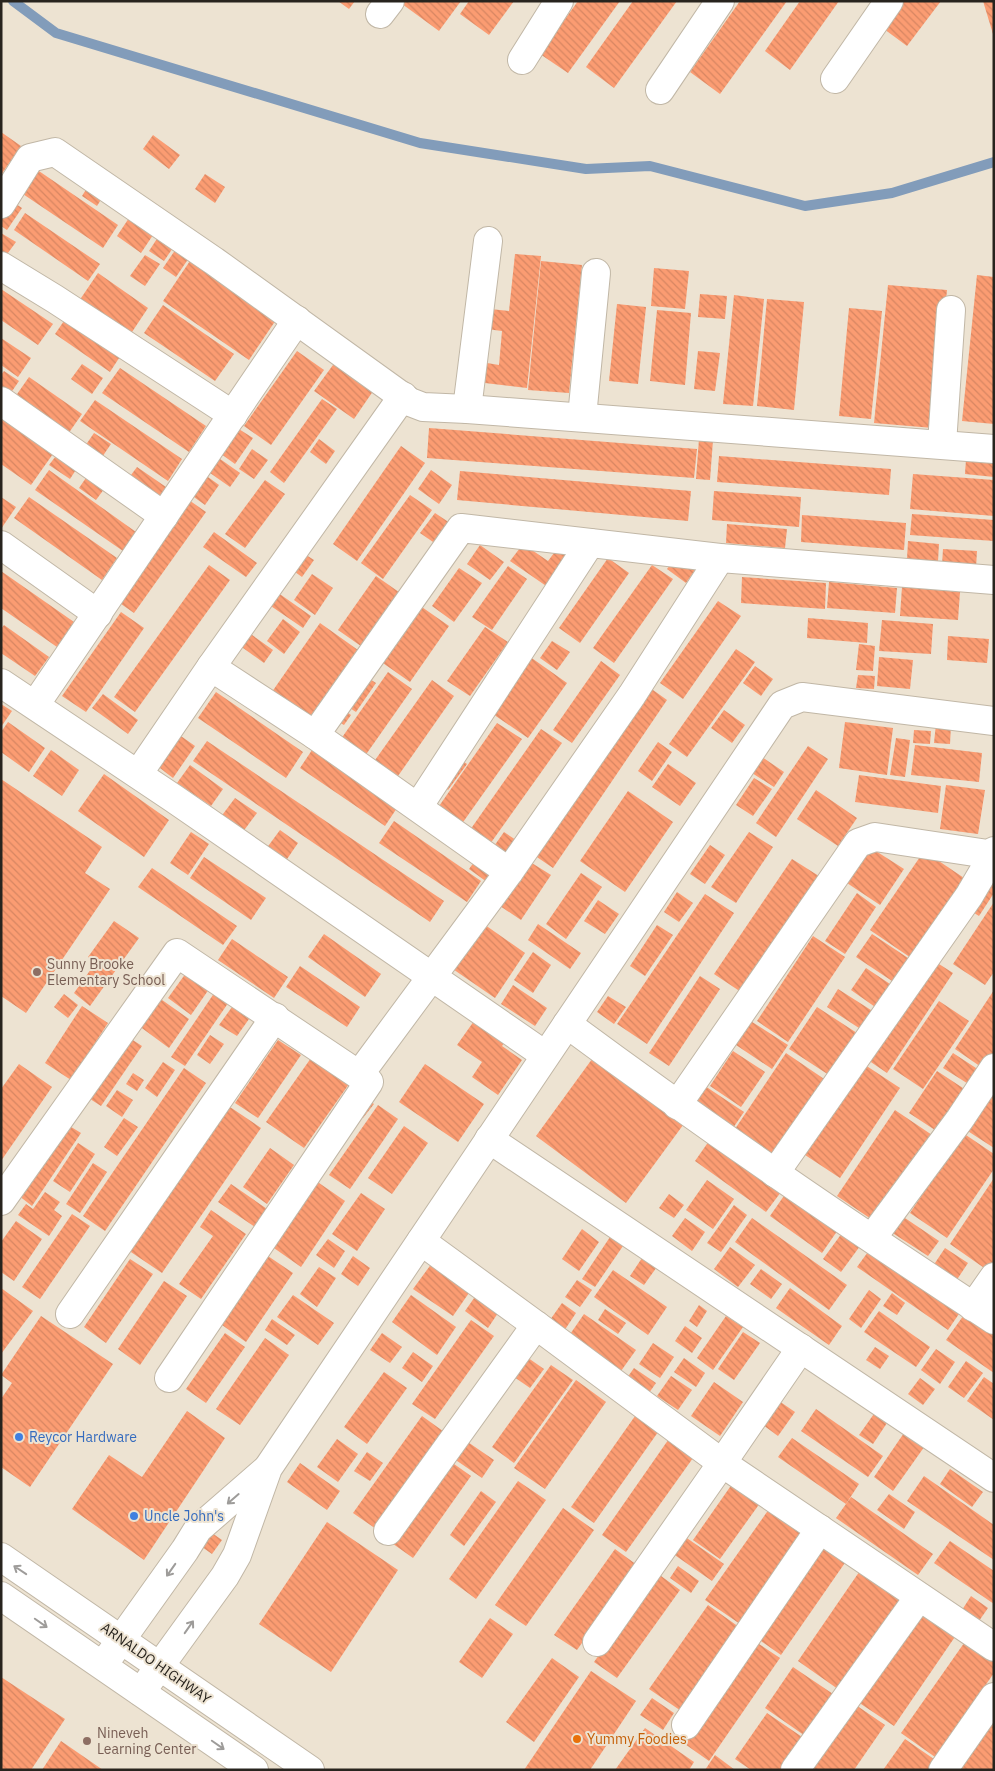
<svg xmlns="http://www.w3.org/2000/svg" width="995" height="1771" font-family="'IBM Plex Sans',sans-serif">
<defs>
<pattern id="building-back-hatch" width="6" height="6" patternUnits="userSpaceOnUse" patternTransform="scale(1.25)"><rect width="6" height="6" fill="#fb9c72"/><path d="M-1 5l2 2M0 0l6 6M5-1l2 2" fill="none" stroke="#d78662"/></pattern>
</defs>
<rect width="100%" height="100%" fill="#ede3d2"/>
<g fill="none" stroke-linecap="round" stroke-linejoin="round">
<polyline stroke="#829cba" stroke-width="10" points="13,1 56,33 420,143 586,169 650,166 805,206 892,193 994,162"/>
</g>
<g fill="url(#building-back-hatch)">
<polygon points="338,1 355,1 349,9"/>
<polygon points="398,1 461,1 439,31"/>
<polygon points="469,1 514,1 489,35 460,14"/>
<polygon points="578,1 620,1 568,73 540,54"/>
<polygon points="633,1 677,1 614,88 586,67"/>
<polygon points="740,1 787,1 720,94 690,72"/>
<polygon points="800,1 839,1 790,70 765,51"/>
<polygon points="898,1 941,1 907,46 880,26"/>
<polygon points="983,1 994,1 994,34 993,34"/>
<polygon points="1,132 21,146 1,175"/>
<polygon points="153,135 180,155 169,169 143,149"/>
<polygon points="33,167 118,225 103,248 17,190"/>
<polygon points="205,174 225,187 215,203 195,189"/>
<polygon points="87,188 102,198 97,206 82,196"/>
<polygon points="10,200 22,208 7,230 1,226 1,213"/>
<polygon points="25,213 100,264 88,281 14,230"/>
<polygon points="129,218 153,235 141,253 117,236"/>
<polygon points="162,231 177,242 164,261 149,251"/>
<polygon points="1,233 16,242 5,257 1,254"/>
<polygon points="182,240 195,249 176,277 163,268"/>
<polygon points="196,252 282,311 249,360 163,301"/>
<polygon points="515,254 541,256 527,388 485,383 487,363 499,365 502,331 479,328 481,308 509,311"/>
<polygon points="145,255 160,264 145,286 130,276"/>
<polygon points="541,261 582,265 569,393 528,390"/>
<polygon points="654,268 689,271 685,309 651,306"/>
<polygon points="98,273 148,308 130,335 79,301"/>
<polygon points="977,275 994,277 994,424 962,421"/>
<polygon points="888,285 947,290 933,428 874,423"/>
<polygon points="1,289 53,324 38,345 1,320"/>
<polygon points="700,294 727,296 725,319 698,317"/>
<polygon points="734,295 764,299 753,406 723,404"/>
<polygon points="767,299 804,302 794,410 757,406"/>
<polygon points="617,304 646,307 638,384 609,381"/>
<polygon points="163,305 234,354 215,381 144,333"/>
<polygon points="849,308 882,311 871,419 839,416"/>
<polygon points="657,310 691,313 685,385 650,381"/>
<polygon points="66,318 121,355 110,372 55,334"/>
<polygon points="1,338 31,358 18,377 1,365"/>
<polygon points="297,351 324,370 271,445 244,426"/>
<polygon points="698,351 720,353 715,391 694,389"/>
<polygon points="341,354 380,381 354,419 314,391"/>
<polygon points="82,364 103,378 92,394 71,379"/>
<polygon points="120,368 206,426 189,452 102,393"/>
<polygon points="4,371 19,381 8,397 1,392 1,375"/>
<polygon points="29,377 82,414 68,434 15,397"/>
<polygon points="322,399 337,409 284,483 270,472"/>
<polygon points="95,400 182,459 168,481 80,421"/>
<polygon points="1,408 60,444 31,485 1,464"/>
<polygon points="234,426 253,438 235,464 217,451"/>
<polygon points="429,428 697,449 694,478 427,458"/>
<polygon points="94,433 111,444 98,463 81,452"/>
<polygon points="319,439 335,451 326,464 310,452"/>
<polygon points="699,439 713,440 710,480 696,479"/>
<polygon points="401,446 425,463 357,561 333,544"/>
<polygon points="62,448 81,462 70,479 49,465"/>
<polygon points="252,449 268,460 254,479 239,469"/>
<polygon points="213,454 240,473 230,487 203,468"/>
<polygon points="719,456 891,469 889,495 717,482"/>
<polygon points="966,459 994,461 994,477 965,474"/>
<polygon points="137,467 166,487 155,504 125,483"/>
<polygon points="92,469 110,481 96,500 79,488"/>
<polygon points="49,470 136,532 123,551 35,490"/>
<polygon points="431,470 452,485 439,504 418,489"/>
<polygon points="460,471 691,491 688,521 457,500"/>
<polygon points="201,472 219,485 205,505 187,492"/>
<polygon points="913,474 994,480 994,516 910,509"/>
<polygon points="265,480 285,494 245,548 225,534"/>
<polygon points="714,491 801,497 799,527 712,520"/>
<polygon points="410,495 432,510 383,579 361,563"/>
<polygon points="1,497 16,507 1,529"/>
<polygon points="29,497 117,558 102,580 14,518"/>
<polygon points="186,498 206,512 134,613 114,599"/>
<polygon points="435,513 450,523 436,544 420,533"/>
<polygon points="912,514 994,520 994,541 910,535"/>
<polygon points="802,515 906,523 904,550 801,542"/>
<polygon points="727,524 787,529 785,548 726,543"/>
<polygon points="214,532 257,563 246,577 203,547"/>
<polygon points="908,541 939,544 938,561 907,559"/>
<polygon points="523,544 548,561 557,549 572,559 552,590 510,561"/>
<polygon points="480,545 504,562 490,580 467,564"/>
<polygon points="943,549 977,551 976,568 942,565"/>
<polygon points="303,553 314,560 302,577 291,569"/>
<polygon points="676,557 695,570 686,583 667,569"/>
<polygon points="608,558 629,573 580,643 559,628"/>
<polygon points="209,565 230,580 135,712 114,697"/>
<polygon points="652,565 673,579 614,663 593,648"/>
<polygon points="508,566 527,579 492,630 472,617"/>
<polygon points="459,568 482,583 454,622 432,606"/>
<polygon points="1,571 74,622 57,647 1,608"/>
<polygon points="312,574 333,588 315,615 294,600"/>
<polygon points="376,576 406,597 368,651 338,630"/>
<polygon points="742,577 826,583 825,609 741,603"/>
<polygon points="829,582 897,588 895,613 827,608"/>
<polygon points="902,587 960,592 958,620 900,616"/>
<polygon points="274,590 311,616 303,628 265,602"/>
<polygon points="718,601 741,616 683,699 660,683"/>
<polygon points="419,605 449,626 410,682 380,661"/>
<polygon points="121,612 144,628 86,712 62,696"/>
<polygon points="808,618 868,623 867,643 807,638"/>
<polygon points="283,619 300,632 284,654 267,641"/>
<polygon points="882,620 933,624 931,654 879,651"/>
<polygon points="320,623 365,655 312,730 267,699"/>
<polygon points="4,625 49,657 35,676 1,653 1,629"/>
<polygon points="485,627 508,642 470,696 447,681"/>
<polygon points="245,630 273,650 264,663 236,643"/>
<polygon points="948,636 989,639 987,663 947,660"/>
<polygon points="552,641 570,652 557,670 540,658"/>
<polygon points="859,644 875,646 873,671 856,670"/>
<polygon points="736,649 755,662 687,757 669,744"/>
<polygon points="526,654 567,683 528,738 487,710"/>
<polygon points="879,657 913,660 910,689 877,686"/>
<polygon points="601,661 620,675 572,743 553,730"/>
<polygon points="755,666 773,679 761,696 743,683"/>
<polygon points="388,672 412,689 360,763 336,746"/>
<polygon points="858,675 875,676 874,689 856,688"/>
<polygon points="365,676 376,683 356,712 345,705"/>
<polygon points="432,680 454,696 391,786 368,770"/>
<polygon points="646,685 667,700 553,868 531,853"/>
<polygon points="216,692 303,752 286,778 198,718"/>
<polygon points="103,694 138,720 128,734 92,708"/>
<polygon points="1,704 12,711 1,727"/>
<polygon points="342,708 351,715 344,725 334,719"/>
<polygon points="724,710 745,725 732,743 711,728"/>
<polygon points="8,722 45,748 29,772 1,752 1,732"/>
<polygon points="845,722 893,728 887,775 839,768"/>
<polygon points="497,723 522,739 461,825 437,809"/>
<polygon points="936,724 951,725 950,744 934,743"/>
<polygon points="541,729 562,743 490,844 470,830"/>
<polygon points="914,730 931,731 930,744 913,743"/>
<polygon points="178,734 195,746 173,778 156,765"/>
<polygon points="896,738 910,740 905,777 890,775"/>
<polygon points="207,741 444,901 430,922 193,761"/>
<polygon points="658,742 672,752 652,781 638,771"/>
<polygon points="316,744 401,802 385,826 300,768"/>
<polygon points="915,745 982,753 979,782 911,775"/>
<polygon points="808,746 828,759 776,837 756,823"/>
<polygon points="51,750 79,770 62,796 33,776"/>
<polygon points="456,756 467,764 448,790 438,781"/>
<polygon points="762,757 784,772 774,787 752,773"/>
<polygon points="668,764 696,783 680,806 652,787"/>
<polygon points="190,765 223,789 211,806 177,783"/>
<polygon points="104,774 169,820 144,857 78,811"/>
<polygon points="859,775 941,786 938,813 855,802"/>
<polygon points="754,778 772,789 753,816 736,805"/>
<polygon points="1,779 102,847 85,873 110,889 26,1013 1,996"/>
<polygon points="946,785 985,790 978,834 940,829"/>
<polygon points="816,790 857,818 838,846 797,819"/>
<polygon points="628,791 673,822 625,892 580,861"/>
<polygon points="235,798 257,813 242,833 220,818"/>
<polygon points="394,821 481,881 467,902 379,843"/>
<polygon points="280,830 298,843 285,862 266,849"/>
<polygon points="191,832 209,844 188,875 170,863"/>
<polygon points="504,832 519,842 506,860 492,849"/>
<polygon points="749,832 773,847 736,903 711,887"/>
<polygon points="710,845 725,855 705,884 690,874"/>
<polygon points="868,846 904,869 880,905 844,881"/>
<polygon points="924,851 967,880 914,960 870,930"/>
<polygon points="480,854 498,867 487,882 469,869"/>
<polygon points="204,857 266,898 251,920 190,878"/>
<polygon points="792,859 822,878 744,994 714,974"/>
<polygon points="527,860 551,875 521,920 497,904"/>
<polygon points="994,861 994,893 979,916 963,906"/>
<polygon points="152,868 237,926 223,945 138,887"/>
<polygon points="581,873 602,887 566,939 546,924"/>
<polygon points="677,892 693,903 679,922 664,912"/>
<polygon points="857,893 876,907 845,954 825,941"/>
<polygon points="705,894 734,913 647,1044 617,1024"/>
<polygon points="598,900 619,914 605,934 584,921"/>
<polygon points="994,902 994,972 985,985 953,964"/>
<polygon points="478,920 525,953 495,998 447,965"/>
<polygon points="114,921 139,938 90,1006 74,993 96,962 88,957"/>
<polygon points="538,924 581,953 570,969 528,940"/>
<polygon points="657,925 673,935 645,976 630,966"/>
<polygon points="324,934 381,974 365,997 308,957"/>
<polygon points="872,934 914,962 898,985 856,957"/>
<polygon points="813,936 845,957 788,1042 757,1021"/>
<polygon points="232,939 288,977 274,998 218,960"/>
<polygon points="533,952 551,965 533,993 514,980"/>
<polygon points="928,957 953,973 887,1073 862,1056"/>
<polygon points="191,966 214,982 191,1015 168,998"/>
<polygon points="300,966 360,1007 347,1027 286,987"/>
<polygon points="866,968 893,986 878,1009 851,990"/>
<polygon points="700,976 720,989 669,1066 649,1053"/>
<polygon points="221,983 235,993 185,1066 171,1057"/>
<polygon points="513,985 547,1008 535,1026 501,1004"/>
<polygon points="838,989 874,1012 862,1030 827,1007"/>
<polygon points="994,990 994,1055 984,1069 955,1049"/>
<polygon points="64,994 78,1005 68,1018 54,1007"/>
<polygon points="155,995 189,1019 169,1048 135,1023"/>
<polygon points="608,996 626,1007 614,1024 597,1012"/>
<polygon points="939,1001 969,1021 923,1089 893,1069"/>
<polygon points="82,1006 108,1023 71,1080 45,1063"/>
<polygon points="232,1007 249,1019 237,1036 219,1025"/>
<polygon points="817,1007 860,1035 832,1077 789,1049"/>
<polygon points="479,1014 510,1035 502,1046 522,1060 498,1095 472,1077 482,1062 457,1045"/>
<polygon points="749,1020 788,1045 772,1069 733,1043"/>
<polygon points="125,1035 142,1046 101,1106 84,1095"/>
<polygon points="210,1035 224,1044 210,1064 197,1055"/>
<polygon points="278,1040 301,1055 258,1118 235,1103"/>
<polygon points="733,1051 765,1072 741,1107 710,1086"/>
<polygon points="786,1053 830,1083 779,1159 735,1129"/>
<polygon points="953,1053 979,1070 970,1085 943,1068"/>
<polygon points="595,1055 686,1121 626,1203 536,1136"/>
<polygon points="311,1058 349,1084 304,1148 266,1122"/>
<polygon points="856,1059 900,1088 840,1178 796,1149"/>
<polygon points="163,1062 175,1070 157,1097 145,1088"/>
<polygon points="19,1064 52,1087 1,1161 1,1089"/>
<polygon points="425,1064 484,1104 458,1142 399,1102"/>
<polygon points="184,1068 206,1083 105,1231 83,1216"/>
<polygon points="937,1071 966,1090 938,1132 909,1113"/>
<polygon points="133,1073 144,1080 137,1091 126,1084"/>
<polygon points="702,1084 744,1112 733,1128 691,1100"/>
<polygon points="994,1085 994,1148 960,1126"/>
<polygon points="117,1090 133,1100 122,1117 106,1106"/>
<polygon points="362,1096 374,1104 363,1118 353,1111"/>
<polygon points="224,1103 261,1128 162,1273 125,1248"/>
<polygon points="378,1105 398,1119 350,1189 329,1175"/>
<polygon points="895,1110 935,1137 877,1223 837,1196"/>
<polygon points="124,1118 138,1127 117,1156 104,1147"/>
<polygon points="63,1122 81,1133 32,1206 14,1192"/>
<polygon points="404,1126 428,1143 392,1194 368,1178"/>
<polygon points="963,1133 994,1154 994,1169 947,1238 910,1213"/>
<polygon points="709,1141 781,1192 766,1212 695,1161"/>
<polygon points="78,1143 95,1154 70,1192 53,1181"/>
<polygon points="270,1148 294,1165 267,1204 243,1187"/>
<polygon points="93,1163 107,1172 80,1213 66,1204"/>
<polygon points="309,1176 345,1201 301,1267 264,1241"/>
<polygon points="994,1178 994,1260 987,1270 950,1244"/>
<polygon points="707,1180 734,1199 713,1229 686,1210"/>
<polygon points="231,1184 267,1209 255,1227 218,1202"/>
<polygon points="788,1190 840,1227 822,1253 770,1216"/>
<polygon points="45,1192 60,1202 54,1210 62,1216 49,1236 18,1215 26,1204 33,1209"/>
<polygon points="361,1193 385,1209 357,1251 332,1234"/>
<polygon points="669,1194 684,1205 674,1218 659,1208"/>
<polygon points="734,1205 747,1215 721,1252 707,1243"/>
<polygon points="211,1210 246,1234 201,1299 179,1284 213,1236 200,1227"/>
<polygon points="72,1214 90,1226 40,1299 22,1287"/>
<polygon points="902,1216 939,1241 928,1256 891,1232"/>
<polygon points="685,1218 705,1232 692,1251 672,1236"/>
<polygon points="752,1218 847,1285 829,1310 735,1242"/>
<polygon points="16,1221 42,1239 14,1281 1,1272 1,1242"/>
<polygon points="582,1229 599,1242 579,1271 562,1259"/>
<polygon points="845,1229 863,1242 841,1272 823,1259"/>
<polygon points="610,1237 623,1246 595,1287 582,1279"/>
<polygon points="328,1239 345,1251 334,1268 316,1255"/>
<polygon points="873,1245 963,1308 948,1330 857,1267"/>
<polygon points="730,1247 755,1265 738,1287 714,1269"/>
<polygon points="945,1248 968,1263 956,1281 933,1266"/>
<polygon points="262,1252 293,1273 246,1342 215,1320"/>
<polygon points="644,1255 659,1264 644,1285 630,1276"/>
<polygon points="353,1256 370,1268 358,1286 341,1274"/>
<polygon points="130,1259 153,1274 106,1343 84,1327"/>
<polygon points="432,1263 471,1290 453,1316 413,1289"/>
<polygon points="319,1267 336,1278 317,1307 300,1294"/>
<polygon points="761,1269 782,1284 771,1299 750,1284"/>
<polygon points="613,1270 667,1307 648,1335 594,1297"/>
<polygon points="577,1280 592,1290 580,1307 565,1297"/>
<polygon points="164,1281 187,1296 140,1365 118,1349"/>
<polygon points="1,1288 33,1311 1,1354"/>
<polygon points="790,1288 842,1326 829,1345 776,1308"/>
<polygon points="869,1290 881,1299 861,1328 849,1319"/>
<polygon points="479,1291 502,1307 488,1328 465,1311"/>
<polygon points="892,1293 905,1303 897,1315 883,1306"/>
<polygon points="293,1295 334,1323 318,1345 277,1317"/>
<polygon points="411,1295 456,1327 437,1355 392,1322"/>
<polygon points="562,1303 576,1313 560,1337 545,1327"/>
<polygon points="699,1305 707,1311 697,1327 689,1321"/>
<polygon points="605,1309 626,1323 618,1334 598,1320"/>
<polygon points="879,1311 930,1347 916,1367 864,1332"/>
<polygon points="966,1312 994,1331 994,1373 946,1340"/>
<polygon points="584,1314 636,1350 616,1378 564,1343"/>
<polygon points="41,1316 113,1364 30,1487 1,1467 1,1399 12,1383 1,1375"/>
<polygon points="726,1316 743,1327 713,1370 697,1358"/>
<polygon points="272,1319 295,1335 287,1345 265,1330"/>
<polygon points="471,1320 494,1336 435,1419 412,1404"/>
<polygon points="685,1326 702,1338 692,1353 675,1341"/>
<polygon points="743,1332 760,1343 734,1380 718,1369"/>
<polygon points="225,1333 245,1347 206,1403 186,1389"/>
<polygon points="382,1333 402,1347 390,1363 370,1350"/>
<polygon points="265,1338 289,1355 240,1425 216,1409"/>
<polygon points="653,1343 674,1357 660,1378 639,1364"/>
<polygon points="875,1347 889,1356 880,1369 866,1360"/>
<polygon points="936,1349 955,1362 940,1384 921,1370"/>
<polygon points="413,1352 433,1366 422,1382 402,1368"/>
<polygon points="521,1353 544,1369 530,1388 507,1372"/>
<polygon points="684,1358 705,1373 696,1387 674,1372"/>
<polygon points="966,1361 983,1373 964,1398 948,1387"/>
<polygon points="551,1365 573,1380 514,1463 492,1447"/>
<polygon points="634,1368 656,1383 644,1400 622,1385"/>
<polygon points="384,1372 407,1388 367,1444 344,1427"/>
<polygon points="671,1376 692,1390 678,1410 657,1396"/>
<polygon points="984,1377 994,1384 994,1420 967,1401"/>
<polygon points="920,1378 935,1389 923,1405 908,1394"/>
<polygon points="576,1380 606,1402 545,1489 514,1468"/>
<polygon points="714,1382 743,1402 720,1436 691,1416"/>
<polygon points="779,1401 795,1412 778,1436 763,1425"/>
<polygon points="640,1409 663,1425 594,1523 571,1507"/>
<polygon points="816,1409 883,1456 868,1477 801,1431"/>
<polygon points="187,1411 225,1438 144,1560 72,1509 109,1455 142,1477"/>
<polygon points="876,1411 889,1420 873,1444 859,1435"/>
<polygon points="422,1416 447,1434 379,1531 353,1513"/>
<polygon points="906,1430 927,1443 893,1491 874,1477"/>
<polygon points="673,1433 698,1451 626,1552 602,1535"/>
<polygon points="459,1436 494,1460 482,1478 447,1454"/>
<polygon points="792,1438 859,1484 846,1504 778,1457"/>
<polygon points="337,1439 358,1454 338,1482 317,1467"/>
<polygon points="367,1452 383,1463 370,1481 354,1471"/>
<polygon points="447,1459 471,1476 413,1558 389,1541"/>
<polygon points="300,1463 340,1491 327,1510 287,1482"/>
<polygon points="950,1469 983,1492 972,1507 940,1484"/>
<polygon points="924,1476 994,1525 994,1560 907,1501"/>
<polygon points="737,1477 765,1496 720,1559 693,1540"/>
<polygon points="518,1481 546,1500 476,1599 449,1579"/>
<polygon points="481,1491 496,1502 464,1546 450,1535"/>
<polygon points="889,1494 915,1512 904,1529 877,1510"/>
<polygon points="851,1497 933,1554 918,1575 836,1518"/>
<polygon points="774,1502 811,1528 743,1626 705,1600"/>
<polygon points="563,1508 594,1530 526,1626 495,1605"/>
<polygon points="327,1522 398,1570 331,1672 259,1624"/>
<polygon points="212,1533 222,1540 212,1554 202,1547"/>
<polygon points="681,1534 724,1564 712,1581 669,1551"/>
<polygon points="827,1541 849,1557 781,1655 758,1639"/>
<polygon points="950,1541 994,1571 994,1604 934,1563"/>
<polygon points="615,1549 637,1565 577,1650 554,1635"/>
<polygon points="866,1562 913,1595 845,1694 798,1661"/>
<polygon points="678,1566 699,1581 691,1593 670,1578"/>
<polygon points="657,1573 680,1590 617,1678 594,1662"/>
<polygon points="971,1596 988,1608 979,1621 962,1610"/>
<polygon points="923,1601 961,1628 894,1726 855,1700"/>
<polygon points="708,1605 746,1632 687,1715 649,1689"/>
<polygon points="490,1618 513,1634 482,1678 459,1662"/>
<polygon points="969,1636 994,1653 994,1673 935,1757 901,1733"/>
<polygon points="753,1640 780,1658 709,1761 682,1742"/>
<polygon points="552,1658 579,1677 534,1742 506,1722"/>
<polygon points="793,1667 839,1698 811,1740 765,1708"/>
<polygon points="591,1671 636,1701 590,1770 524,1770"/>
<polygon points="1,1677 65,1719 31,1770 1,1770"/>
<polygon points="652,1698 674,1713 663,1730 640,1715"/>
<polygon points="850,1701 885,1725 854,1770 802,1770"/>
<polygon points="994,1705 994,1770 960,1770"/>
<polygon points="767,1713 808,1741 788,1770 751,1770 735,1759"/>
<polygon points="645,1728 694,1762 689,1770 615,1770"/>
<polygon points="905,1739 941,1764 937,1770 883,1770"/>
<polygon points="61,1741 103,1770 42,1770"/>
<polygon points="715,1755 735,1770 705,1770"/>
</g>
<g fill="none" stroke-linecap="round" stroke-linejoin="round">
<g stroke="#c1b7a6" stroke-width="30">
<g id="minor">
<polyline points="380,14 390,1"/>
<polyline points="522,60 559,1"/>
<polyline points="835,79 889,1"/>
<polyline points="660,90 720,1"/>
<polyline points="1,204 30,158 55,152 214,261 410,402 423,407 467,409 488,241"/>
<polyline points="1,266 55,299 233,415"/>
<polyline points="1,401 164,516"/>
<polyline points="467,409 994,449"/>
<polyline points="582,417 596,273"/>
<polyline points="942,444 951,310"/>
<polyline points="1,545 98,614"/>
<polyline points="211,667 315,735 509,872"/>
<polyline points="1,683 173,798 545,1055"/>
<polyline points="35,705 297,320"/>
<polyline points="315,735 461,528 720,558 994,580"/>
<polyline points="138,774 211,667 403,396"/>
<polyline points="418,807 590,543"/>
<path d="M567,1024C706,1127 849,1225 994,1320"/>
<polyline points="677,1105 858,843 875,837 994,855"/>
<polyline points="489,1139 994,1478"/>
<polyline points="775,1173 969,896 993,855 994,851"/>
<polyline points="1,1201 177,953 359,1075 509,872 632,695 720,558"/>
<polyline points="872,1238 960,1119 994,1068"/>
<polyline points="421,1241 536,1325"/>
<polyline points="973,1307 994,1277"/>
<polyline points="70,1314 275,1017"/>
<polyline points="169,1378 369,1082 359,1075"/>
<polyline points="388,1531 536,1325 722,1463 994,1647"/>
<polyline points="597,1642 722,1463 801,1348"/>
<polyline points="103,1665 185,1550 198,1529 267,1469"/>
<polyline points="141,1692 225,1576 237,1555 268,1468 782,705 802,697 994,721"/>
<polyline points="686,1725 820,1529"/>
<polyline points="795,1770 919,1597"/>
<polyline points="943,1770 994,1697"/>
</g>
</g>
<g stroke="#c1b7a6" stroke-width="30">
<g id="secondary">
<polyline points="1,1557 310,1770"/>
<polyline points="1,1596 254,1770"/>
</g>
</g>
<use href="#minor" stroke="#fff" stroke-width="28"/>
<use href="#secondary" stroke="#fff" stroke-width="28"/>
</g>
<defs><path id="oneway-shaft" d="M-6 0H5M1.5-3L5.5 0L1.5 3" fill="none" stroke-width="1.6" stroke-linecap="round" stroke-linejoin="round" transform="scale(1.25)"/></defs>
<g stroke="#9e9c9a">
<use href="#oneway-shaft" transform="translate(233 1499) rotate(139)"/>
<use href="#oneway-shaft" transform="translate(20 1570) rotate(-146)"/>
<use href="#oneway-shaft" transform="translate(171 1570) rotate(125)"/>
<use href="#oneway-shaft" transform="translate(41 1623) rotate(35)"/>
<use href="#oneway-shaft" transform="translate(189 1627) rotate(-55)"/>
<use href="#oneway-shaft" transform="translate(218 1745) rotate(35)"/>
</g>
<g fill="#8d6e63" stroke="#ede3d2" stroke-width="2">
<circle cx="37" cy="972" r="5"/>
<circle cx="87" cy="1741" r="5"/>
</g>
<g fill="#3f7fe0" stroke="#ede3d2" stroke-width="2">
<circle cx="19" cy="1437" r="5"/>
<circle cx="134" cy="1516" r="5"/>
</g>
<circle fill="#e8710a" stroke="#ede3d2" stroke-width="2" cx="577" cy="1739" r="5"/>
<g text-anchor="middle" stroke-width="4" stroke-linejoin="round" paint-order="stroke">
<g font-size="14" fill="#785e54" stroke="#ede3d2" text-anchor="start">
<text x="47" y="969">Sunny Brooke<tspan x="47" dy="16">Elementary School</tspan></text>
<text x="97" y="1738">Nineveh<tspan x="97" dy="16">Learning Center</tspan></text>
</g>
<g font-size="14" fill="#366cbe" stroke="#ede3d2" text-anchor="start">
<text x="29" y="1442">Reycor Hardware</text>
<text x="144" y="1521">Uncle John's</text>
</g>
<g font-size="14" fill="#28241e" stroke="#ede3d2">
<text transform="translate(156 1663) rotate(35)" y="5">ARNALDO HIGHWAY</text>
</g>
<g font-size="14" fill="#c56008" stroke="#ede3d2" text-anchor="start">
<text x="587" y="1744">Yummy Foodies</text>
</g>
</g>
<rect width="995" height="1771" fill="none" stroke="#28241e" stroke-width="5"/>
</svg>
